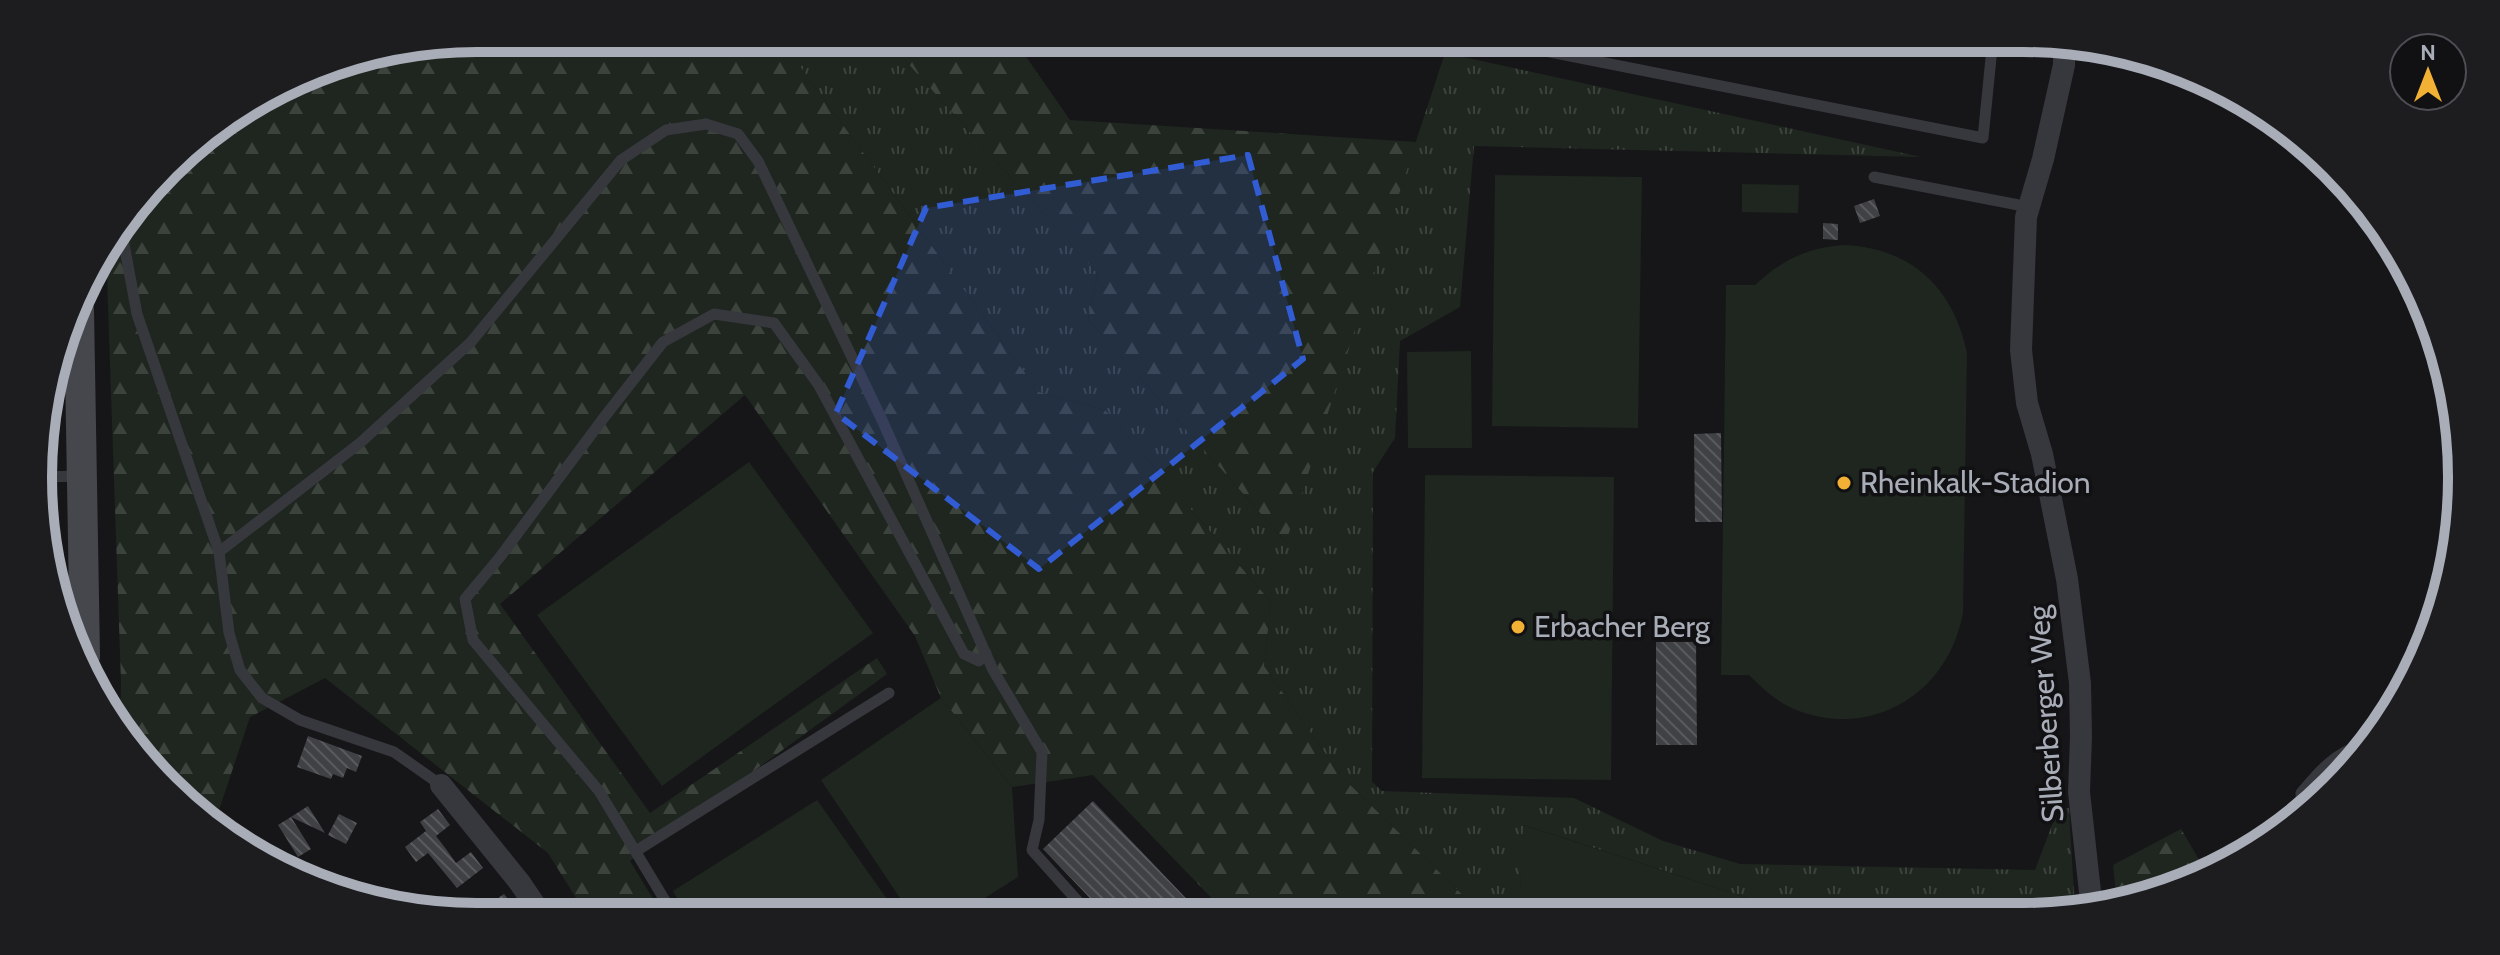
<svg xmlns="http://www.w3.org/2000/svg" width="2500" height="955" font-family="Cabin,sans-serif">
<defs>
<pattern id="grass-tufts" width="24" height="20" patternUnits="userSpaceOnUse" patternTransform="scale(2)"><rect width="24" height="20" fill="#1e261f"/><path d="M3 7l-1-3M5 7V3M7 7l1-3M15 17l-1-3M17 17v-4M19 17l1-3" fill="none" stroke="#3c433d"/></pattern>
<pattern id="forest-firs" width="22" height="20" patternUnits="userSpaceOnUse" patternTransform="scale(2)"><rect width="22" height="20" fill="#1e261f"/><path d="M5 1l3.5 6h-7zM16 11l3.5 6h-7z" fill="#3c433d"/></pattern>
<pattern id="building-back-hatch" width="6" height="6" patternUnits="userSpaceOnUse" patternTransform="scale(2)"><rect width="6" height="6" fill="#404145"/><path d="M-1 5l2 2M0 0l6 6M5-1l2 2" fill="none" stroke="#595a5e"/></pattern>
</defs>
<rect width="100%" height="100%" fill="#161618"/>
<polygon fill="url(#grass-tufts)" points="779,38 885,38 1098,274 1088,319 1285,541 1445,53 1921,157 1474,146 1460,307 1400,341 1395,438 1373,472 1372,782 1382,791 1574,798 1663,841 1740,864 2035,870 2058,809 2069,808 2075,913 1797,914 1524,825 1519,915 1483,915 1341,776 1264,666 1271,602 1105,410 1039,392"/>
<g fill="url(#forest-firs)">
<polygon points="478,38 779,38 1039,392 1105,410 1271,602 1264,666 1341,776 1483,915 1228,915 1093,775 1012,787 941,698 915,636 745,395 500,604 650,813 877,658 887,674 630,861 664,917 588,917 548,853 325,678 250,717 213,828 210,826 120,730 121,682 106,247 188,147 336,61"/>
<polygon points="885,38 1013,38 1070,120 1416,142 1286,542 1088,319 1098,274"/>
<polygon points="2181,829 2208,875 2117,902 2113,865"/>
</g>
<g fill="#1e261f">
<polygon points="1495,175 1642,177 1638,428 1492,426"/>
<polygon points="1742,184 1799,185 1798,213 1742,212"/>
<path d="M1845,245C1912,248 1954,289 1967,353L1963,612C1950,691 1875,739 1799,711C1779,704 1764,690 1749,675H1721L1726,285H1755C1782,260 1808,247 1845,245Z"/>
<polygon points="1471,351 1472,448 1408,448 1407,352"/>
<polygon points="749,462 873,633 662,786 537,615"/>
<polygon points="1425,475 1614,477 1611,780 1422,778"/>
<polygon points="941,698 1012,787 1018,877 956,916 912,916 821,780"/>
<polygon points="817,800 899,916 687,916 673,891"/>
<polygon points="1523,825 1797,914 1519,915"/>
</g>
<g fill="url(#building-back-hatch)">
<polygon points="1874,199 1880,216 1860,223 1854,206"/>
<polygon points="1823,223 1838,224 1838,240 1823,239"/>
<polygon points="1721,433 1722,522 1695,522 1694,434"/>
<polygon points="1656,642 1696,642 1697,745 1656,745"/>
<polygon points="308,736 362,756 356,772 347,768 343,778 333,774 331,779 297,767"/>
<polygon points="1093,801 1202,915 1107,916 1043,849"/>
<polygon points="308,806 325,833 291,817"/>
<polygon points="438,809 450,825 436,836 446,849 456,863 471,852 483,868 457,888 428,853 416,862 405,847 426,831 420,822"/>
<polygon points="339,814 357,823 346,844 328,835"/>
<polygon points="291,817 311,849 298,857 278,825"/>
<polygon points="504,894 516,909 505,917 497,917 488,905"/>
</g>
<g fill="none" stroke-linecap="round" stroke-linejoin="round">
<g stroke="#37383d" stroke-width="11">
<polyline points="1479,38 1983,138 1993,38"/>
<polyline points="1874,177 2029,207"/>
<polyline points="121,228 137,314 219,552 229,633 240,670 262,698 300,720 394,752 441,785"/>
<polyline points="44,477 79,476"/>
<polyline points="219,552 360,443 471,342 621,160 666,130 706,124 738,134 758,161 882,420 993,670 1042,752 1039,820 1032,850 1091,916"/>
<path d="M2302,815L2301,793C2321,769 2334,754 2365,743"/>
<polyline points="636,851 889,693"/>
<polyline points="675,917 599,791 473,640 465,599 500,557 602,420 663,342 714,314 774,323 818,384 964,654 979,661 986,653"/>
</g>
<g stroke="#37383d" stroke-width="22">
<polyline points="2064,44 2064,65 2043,159 2026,217 2021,350 2027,403 2042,454 2067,579 2080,683 2081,737 2079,792 2092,910"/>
<polyline points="441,785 520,883 543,917"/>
</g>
<polyline stroke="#45474d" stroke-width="30" points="79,310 85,656"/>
</g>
<path fill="#325cd3" fill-opacity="0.2" stroke="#325cd3" stroke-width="6" stroke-dasharray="16 10" stroke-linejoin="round" d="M1248,155L1303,359L1039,569L836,413L926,208Z"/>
<g fill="#f2b134" stroke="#111113" stroke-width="3">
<circle cx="1844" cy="483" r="8"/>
<circle cx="1518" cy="627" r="8"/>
</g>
<g text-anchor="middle" stroke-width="7" stroke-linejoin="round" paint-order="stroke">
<g font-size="30" fill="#a8adb8" stroke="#111113" text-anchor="start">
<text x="1860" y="493">Rheinkalk-Stadion</text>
<text x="1534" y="637">Erbacher Berg</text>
</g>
<g font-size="30" fill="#a8adb8" stroke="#111113">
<text transform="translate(2046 714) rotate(-94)" y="10">Silberberger Weg</text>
</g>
</g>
<path d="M0 0H2500V955H0ZM477 52H2023A425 425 0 0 1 2448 477V478A425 425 0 0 1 2023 903H477A425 425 0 0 1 52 478V477A425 425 0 0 1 477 52Z" fill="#1d1d20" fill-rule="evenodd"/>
<path fill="none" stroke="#a8adb8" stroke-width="10" d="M477 52H2023A425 425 0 0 1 2448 477V478A425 425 0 0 1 2023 903H477A425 425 0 0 1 52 478V477A425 425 0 0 1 477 52Z"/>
<g transform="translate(2428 72)"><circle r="38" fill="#111113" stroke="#4d4f55" stroke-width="2"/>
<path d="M0-6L14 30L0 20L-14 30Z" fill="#f2b134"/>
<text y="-12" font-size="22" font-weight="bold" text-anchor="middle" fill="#a8adb8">N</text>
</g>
</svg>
